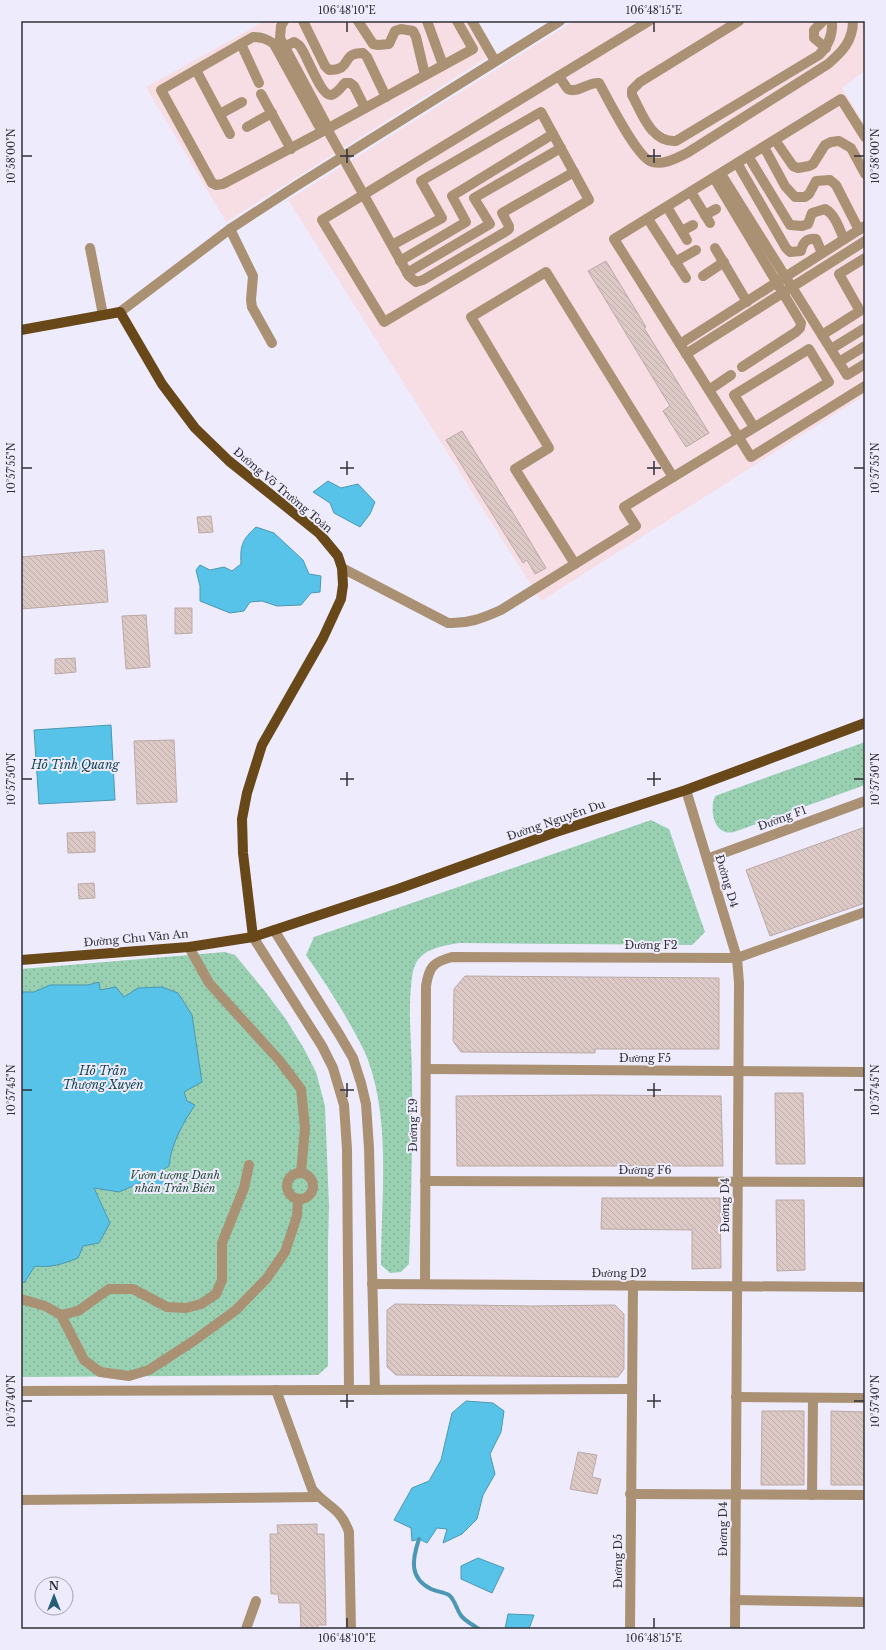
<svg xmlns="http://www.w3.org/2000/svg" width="886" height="1650" font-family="'Libre Baskerville',serif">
<defs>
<pattern id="park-dots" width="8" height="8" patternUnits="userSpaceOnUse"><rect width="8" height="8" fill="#98d0b1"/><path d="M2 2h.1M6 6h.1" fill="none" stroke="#83b399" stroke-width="1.8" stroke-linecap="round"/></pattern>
<pattern id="building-back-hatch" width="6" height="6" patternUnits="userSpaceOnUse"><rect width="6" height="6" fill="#dcc9c6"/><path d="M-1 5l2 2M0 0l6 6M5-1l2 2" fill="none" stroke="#bdadab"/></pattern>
</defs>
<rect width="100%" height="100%" fill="#eeecfc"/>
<g fill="#f7dde4">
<polygon points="265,21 467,21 488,57 226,222 146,87"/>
<polygon points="574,21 865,21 865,71 842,88 865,125 865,395 541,601 288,200"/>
</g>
<g fill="url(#park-dots)">
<path d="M865,742V785L734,832C714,837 709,810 715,796Z"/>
<path d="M651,820L669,829L705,932L692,945L459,943C443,946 423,948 415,965C412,972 412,979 411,986C408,1016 412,1047 412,1078C413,1139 411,1202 409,1264L401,1272L390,1273L381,1265C381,1199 391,1123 368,1060C365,1051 360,1043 356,1035C341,1007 324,981 306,955L314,937Z"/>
<polygon points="225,952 235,955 264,990 285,1018 303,1047 316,1072 325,1106 329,1206 328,1245 328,1366 318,1375 21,1377 21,969"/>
</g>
<g fill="#58c3e9" stroke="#4c97b3">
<polygon points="328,481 341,488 358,484 375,502 370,514 360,527 334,513 330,503 313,492"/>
<path d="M256,527L274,533L303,560L309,574L321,576L320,592L311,593L301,605L277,606L262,601L250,602L244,611L230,613L200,601V586L196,570L200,565L210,570L224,567L232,571L241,564C240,545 242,540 256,527Z"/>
<polygon points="111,725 115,800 39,804 34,730"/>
<path d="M99,982L100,990L116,987L124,997L138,988L162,987L178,993L192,1015L202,1082L184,1092L187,1101L195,1105C183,1123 171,1144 169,1166L159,1172L170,1186H148L140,1183L119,1192L94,1188L110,1223L99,1243L83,1246L78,1258C63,1264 50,1268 35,1266L24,1283L21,1280V992H34L50,985H88Z"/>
<polygon points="466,1401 493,1403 504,1411 501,1432 490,1454 495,1474 483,1495 477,1519 462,1534 443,1543 447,1529 437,1528 427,1543 419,1539 412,1541 411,1528 394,1520 412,1488 429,1481 441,1460 452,1413"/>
<polygon points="478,1558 504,1568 492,1593 461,1579 461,1566"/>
<polygon points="508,1614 534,1615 529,1629 505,1629"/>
</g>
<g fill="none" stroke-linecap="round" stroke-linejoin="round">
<path stroke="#4c97b3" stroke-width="4" d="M419,1539C412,1560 409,1578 431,1589C437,1592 444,1592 449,1595C455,1600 456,1608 460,1614C463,1620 473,1625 479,1629"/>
</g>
<g fill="url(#building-back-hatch)" stroke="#bba9a6">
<polygon points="606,261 646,327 644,328 709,433 686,447 663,411 670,406 588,271"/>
<polygon points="462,431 516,518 546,568 535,574 527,560 523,563 446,440"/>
<polygon points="211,516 213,532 199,533 197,517"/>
<polygon points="104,550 108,602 21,609 21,557"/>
<polygon points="175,608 192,608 192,633 175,634"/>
<polygon points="146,615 150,667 126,669 122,616"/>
<polygon points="75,658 76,672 55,674 55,659"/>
<polygon points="174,740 177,802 137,804 134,741"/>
<polygon points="865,827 865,903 770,936 746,870"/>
<polygon points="95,832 95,852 68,853 67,833"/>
<polygon points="94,883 95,898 79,899 78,884"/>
<polygon points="465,976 719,978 719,1049 595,1049 595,1053 461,1052 453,1041 454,989"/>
<polygon points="775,1093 803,1093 805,1164 776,1164"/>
<polygon points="593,1095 721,1096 723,1166 457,1166 456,1096"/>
<polygon points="602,1198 720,1198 721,1268 692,1269 692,1230 601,1229"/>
<polygon points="776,1200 804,1200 805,1270 777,1271"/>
<polygon points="395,1304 533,1306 615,1305 624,1314 624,1369 618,1377 396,1375 387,1367 387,1310"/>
<polygon points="762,1411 804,1411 804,1485 761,1485"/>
<polygon points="831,1411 865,1412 865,1485 831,1485"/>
<polygon points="578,1452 597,1455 592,1477 601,1479 597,1494 570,1489"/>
<polygon points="317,1524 317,1534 324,1534 326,1625 318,1625 318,1629 301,1629 300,1603 279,1603 278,1594 271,1594 270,1534 278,1534 277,1525"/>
</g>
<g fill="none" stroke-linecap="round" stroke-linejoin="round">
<g stroke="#aa9174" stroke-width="10">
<polyline points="284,21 281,26 280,38 325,122 327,129 409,276 416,282 423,280 505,232 509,229 509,226 502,213 574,172"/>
<path d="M303,21L325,66L329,70C354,70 339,53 363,53L367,57L386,97"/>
<polyline points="358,21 373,44 378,45 389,44 395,31 401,29 413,31 416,37 425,75"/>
<polyline points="427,21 443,65"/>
<polyline points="472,21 495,61"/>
<path d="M739,21L640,82L632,90V95C642,113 651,143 676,141L819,55C828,46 833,34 832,21"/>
<polyline points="823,21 814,30 814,38 826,48"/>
<polyline points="241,44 259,83"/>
<path d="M286,49L288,45L294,42C297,44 300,45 301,48C307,56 321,96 331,95C337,94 341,87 345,83H350L354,86L365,108"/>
<polyline points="196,70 230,134"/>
<path d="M559,76C561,79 565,86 568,89C576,94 588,82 599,83C608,99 637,158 652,162C665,165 676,158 687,153L828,64C842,52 853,41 853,21"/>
<polyline points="261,94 291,149"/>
<polyline points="220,114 242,102"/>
<polyline points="247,127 272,113"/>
<path d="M327,129L319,126L274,44C267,39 262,37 253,37L161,90L212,183L216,185L223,184L327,129L473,49L457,21"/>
<polyline points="865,137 841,99 614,239 751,457 865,386"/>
<polyline points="775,140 793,166 798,168 809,166 813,164 825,145 831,142 839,141 851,148 865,174"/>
<polyline points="764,147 785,186 795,197 805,197 809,194 816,181 830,180 836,185 859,230"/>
<path d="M748,156L790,225L802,226L808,224L812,213L825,209C836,215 839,229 844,239"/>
<path d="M737,163L786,248L790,252L801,251C803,242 807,238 816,239L822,253"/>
<polyline points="721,174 847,375 865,364"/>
<polyline points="714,178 801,323 800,328 796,332 742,367"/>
<polyline points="691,192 710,223"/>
<polyline points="667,207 687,240"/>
<polyline points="705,215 716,209"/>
<polyline points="648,219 686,278"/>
<polyline points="230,229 253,276 251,300 252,307 272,343"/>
<polyline points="682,231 693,225"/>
<polyline points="392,245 442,218 421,181 541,112 589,200 384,322 322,220 649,21"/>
<polyline points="90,248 103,315"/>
<polyline points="715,248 747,302"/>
<polyline points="400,261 466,222 452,196 553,134"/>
<polyline points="675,262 696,250"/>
<polyline points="407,273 490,224 474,198 561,148"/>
<polyline points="703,276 724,262"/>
<polyline points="120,312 230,229 296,186 560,21"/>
<polyline points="822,335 860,311 839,274 865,258"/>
<polyline points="680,344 865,226"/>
<polyline points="831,349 865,328"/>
<polyline points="686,354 865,241"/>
<polyline points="839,362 865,346"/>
<polyline points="709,390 731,375"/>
<polyline points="575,564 515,469 549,448 471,317 546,272 673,477"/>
<path d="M342,568L448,623C468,624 483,618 501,610L636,526L624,507L829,382L809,349L734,395L754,427"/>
<polyline points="686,790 737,958 739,983 735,1629"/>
<polyline points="707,859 865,801"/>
<polyline points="274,930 339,1034 353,1058 361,1083 366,1104 369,1148 375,1390"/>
<polyline points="253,937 322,1046 333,1068 344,1105 347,1149 349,1390"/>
<polyline points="189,947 209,983 279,1060 301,1089 305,1128 301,1173"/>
<polyline points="426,1069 865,1072"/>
<circle cx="300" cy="1186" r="13"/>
<polyline points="425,1181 865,1182"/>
<polyline points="372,1284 865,1287"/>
<path d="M425,1284L426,986C429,967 433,962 452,957L737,958L865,912"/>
<polyline points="21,1299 45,1306 61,1315 84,1360 100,1372 129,1376 149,1370 195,1340 236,1310 267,1278 285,1252 297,1216 298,1199"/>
<polyline points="61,1315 78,1311 109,1289 133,1289 167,1307 186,1308 201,1304 216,1294 222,1280 222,1243 244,1188 249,1165"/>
<path d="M276,1390L312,1489C326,1507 340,1506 349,1532L351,1629"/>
<polyline points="21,1391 632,1389"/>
<polyline points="736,1397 865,1398"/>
<polyline points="630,1494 865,1495"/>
<polyline points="812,1495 813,1398"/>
<polyline points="21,1500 318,1497"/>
<polyline points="735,1600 865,1602"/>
<polyline points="246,1629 256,1601"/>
<polyline points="630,1629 633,1285"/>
</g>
<g stroke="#684718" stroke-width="10">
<polyline points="21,330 120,312 162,384 195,428 229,461 319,533 338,556 342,568 343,585 341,599 323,638 262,745 247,793 242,819 243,853 253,937"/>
<polyline points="21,960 189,947 253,937 398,889 556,832 686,790 865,723"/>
</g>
</g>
<path fill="none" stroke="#303036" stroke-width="1.5" d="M347,22V32M654,22V32M347,149V163M654,149V163M22,156H32M340,156H354M647,156H661M854,156H864M347,461V475M654,461V475M22,468H32M340,468H354M647,468H661M854,468H864M347,772V786M654,772V786M22,779H32M340,779H354M647,779H661M854,779H864M347,1083V1097M654,1083V1097M22,1090H32M340,1090H354M647,1090H661M854,1090H864M347,1394V1408M654,1394V1408M22,1401H32M340,1401H354M647,1401H661M854,1401H864M347,1618V1628M654,1618V1628"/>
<g text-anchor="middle" stroke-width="4" stroke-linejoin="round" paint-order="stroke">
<g font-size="11" fill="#303036" stroke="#eeecfc">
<text transform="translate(283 490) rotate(40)" y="4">Đường Võ Trường Toản</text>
<text transform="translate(782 818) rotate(-20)" y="4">Đường F1</text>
<text transform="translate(556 820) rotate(-19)" y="4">Đường Nguyễn Du</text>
<text transform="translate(727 881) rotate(73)" y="4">Đường D4</text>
<text transform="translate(136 938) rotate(-5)" y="4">Đường Chu Văn An</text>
<text x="651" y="949">Đường F2</text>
<text x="645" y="1062">Đường F5</text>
<text transform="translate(413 1125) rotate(-90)" y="4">Đường E9</text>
<text x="645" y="1174">Đường F6</text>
<text transform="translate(725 1205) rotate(-90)" y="4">Đường D4</text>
<text x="619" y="1277">Đường D2</text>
<text transform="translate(723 1529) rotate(-90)" y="4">Đường D4</text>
<text transform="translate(618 1561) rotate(-90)" y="4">Đường D5</text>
</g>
<g font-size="11" font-style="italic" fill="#204834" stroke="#eeecfc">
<text x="175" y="1179">Vườn tượng Danh<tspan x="175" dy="13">nhân Trấn Biên</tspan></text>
</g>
<g font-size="12" font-style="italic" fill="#184757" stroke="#eeecfc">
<text x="75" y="769">Hồ Tịnh Quang</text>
<text x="103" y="1075">Hồ Trần<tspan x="103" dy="14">Thượng Xuyên</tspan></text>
</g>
</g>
<rect width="886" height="1650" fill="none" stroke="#eeecfc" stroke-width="44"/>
<g transform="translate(54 1596)"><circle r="19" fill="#eeecfc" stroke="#a2a1ad"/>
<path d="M0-3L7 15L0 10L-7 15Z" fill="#235d76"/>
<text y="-6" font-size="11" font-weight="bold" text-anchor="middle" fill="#303036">N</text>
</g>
<rect x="22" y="22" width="842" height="1606" fill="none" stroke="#303036" stroke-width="1.5"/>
<g font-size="10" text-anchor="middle" fill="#303036">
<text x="347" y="14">106°48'10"E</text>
<text x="654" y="14">106°48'15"E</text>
<text transform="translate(11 156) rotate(-90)" y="4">10°58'00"N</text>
<text transform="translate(875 156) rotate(-90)" y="4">10°58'00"N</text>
<text transform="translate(11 468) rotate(-90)" y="4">10°57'55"N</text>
<text transform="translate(875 468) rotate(-90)" y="4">10°57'55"N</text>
<text transform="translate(11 779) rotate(-90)" y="4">10°57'50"N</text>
<text transform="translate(875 779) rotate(-90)" y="4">10°57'50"N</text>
<text transform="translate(11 1090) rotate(-90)" y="4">10°57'45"N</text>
<text transform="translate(875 1090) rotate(-90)" y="4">10°57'45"N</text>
<text transform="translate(11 1401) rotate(-90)" y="4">10°57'40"N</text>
<text transform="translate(875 1401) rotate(-90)" y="4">10°57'40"N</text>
<text x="347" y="1642">106°48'10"E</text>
<text x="654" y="1642">106°48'15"E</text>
</g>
</svg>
